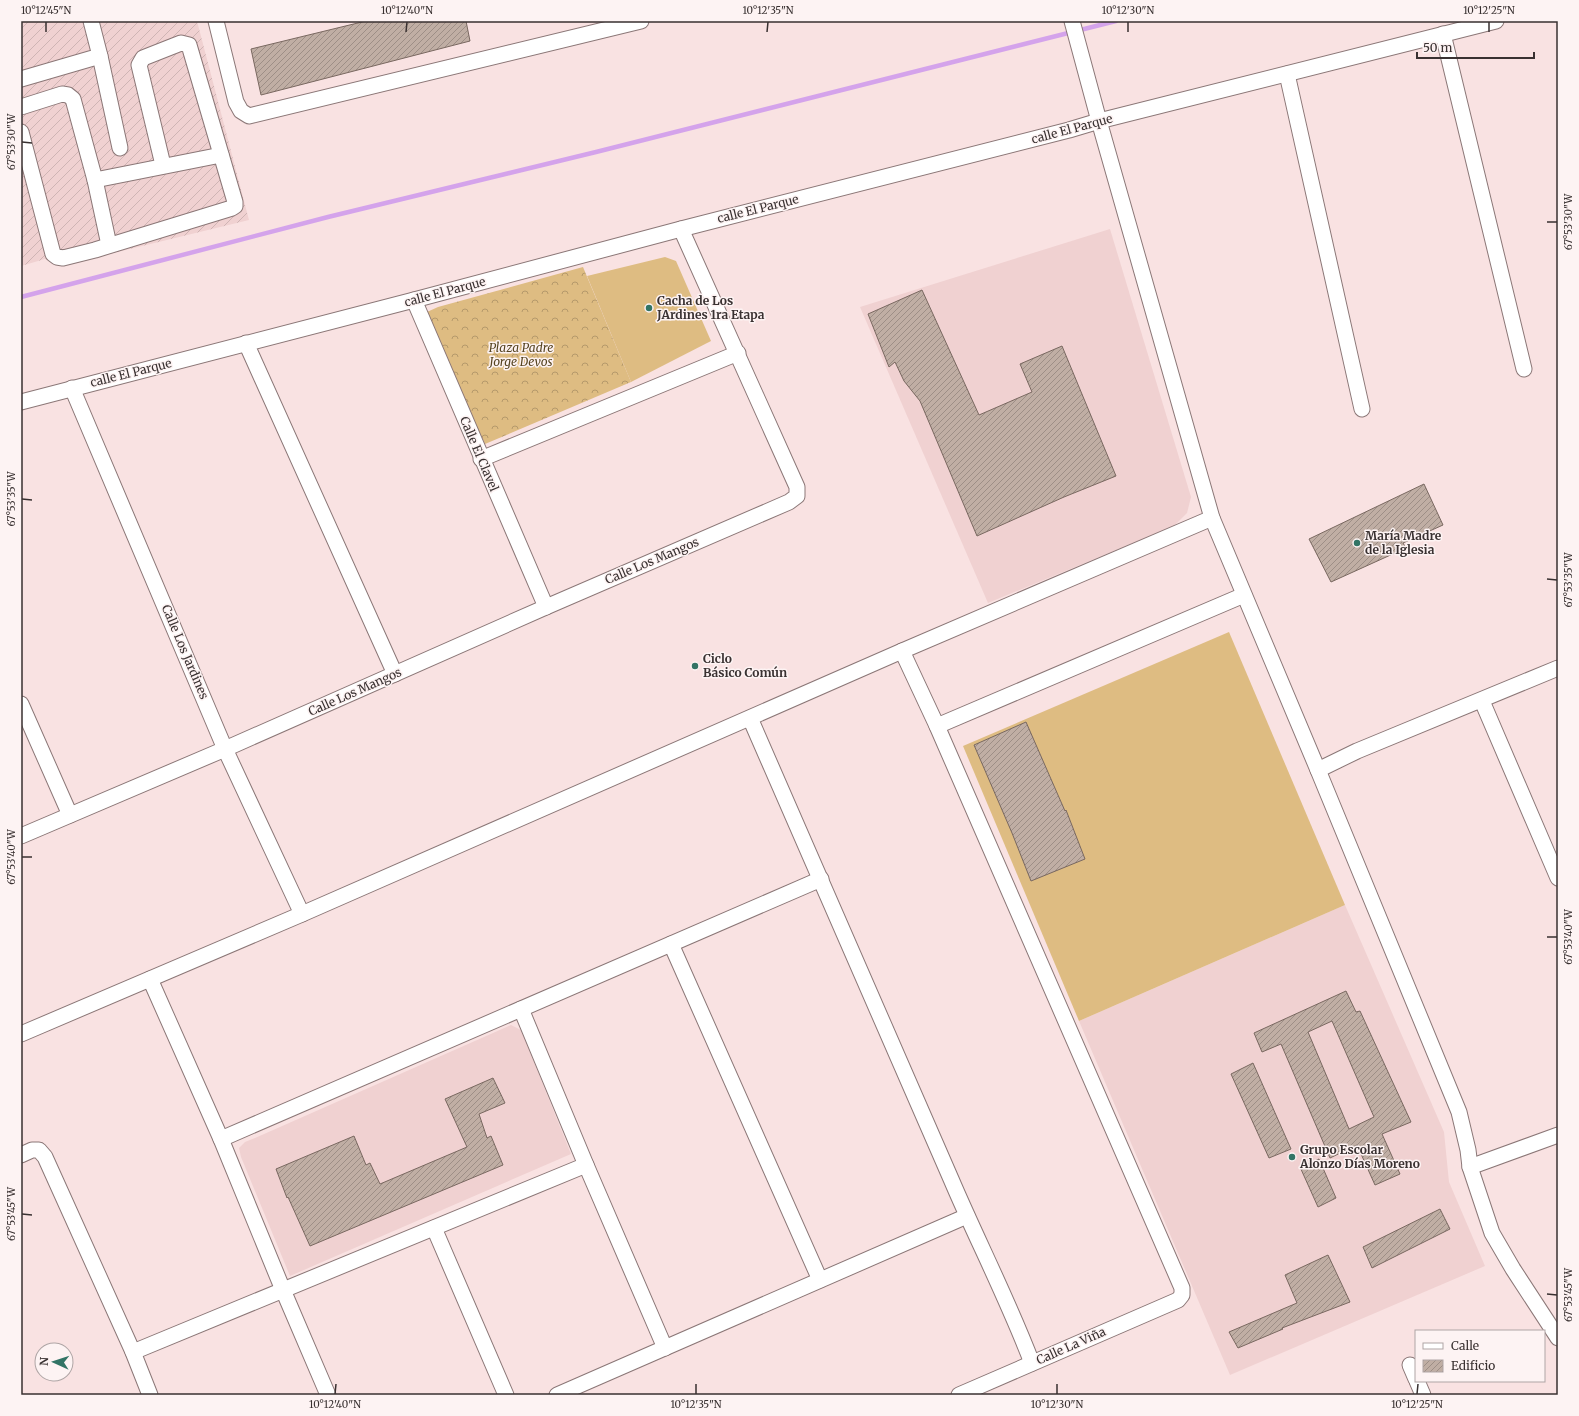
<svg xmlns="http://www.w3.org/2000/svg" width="1579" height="1416" font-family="Merriweather,serif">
<defs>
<pattern id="industrial-furrows" width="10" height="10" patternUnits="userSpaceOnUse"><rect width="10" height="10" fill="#f0d1d1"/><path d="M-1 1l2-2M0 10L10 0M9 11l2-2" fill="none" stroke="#cfb4b4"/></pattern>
<pattern id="forest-crowns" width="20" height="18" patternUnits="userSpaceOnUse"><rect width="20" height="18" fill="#debc82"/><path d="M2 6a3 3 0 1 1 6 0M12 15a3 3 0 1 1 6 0" fill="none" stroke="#b5996b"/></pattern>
<pattern id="building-hatch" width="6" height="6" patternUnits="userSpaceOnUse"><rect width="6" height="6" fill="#c0aea4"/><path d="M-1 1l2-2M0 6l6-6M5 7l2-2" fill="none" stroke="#9d8e86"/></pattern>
</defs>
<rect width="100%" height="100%" fill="#f9e2e2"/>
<g fill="#f0d1d1">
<polygon points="1110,229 1191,497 1187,513 1174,526 988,603 860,307"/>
<polygon points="1345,905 1444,1132 1449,1182 1485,1266 1230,1375 1079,1021"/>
<polygon points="511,1025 521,1030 571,1154 290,1276 241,1157 239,1148 245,1142 255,1138"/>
</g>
<polygon fill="url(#industrial-furrows)" points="21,21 197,21 249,220 60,266 45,259 21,266"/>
<polygon fill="url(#forest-crowns)" points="583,267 631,382 485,444 426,319 427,312 438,307"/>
<g fill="#debc82">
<polygon points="665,257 676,261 711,341 631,382 587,276"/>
<polygon points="1229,632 1345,905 1079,1021 963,746"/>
</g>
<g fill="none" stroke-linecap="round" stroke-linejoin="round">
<polyline stroke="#d4a3eb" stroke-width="4.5" points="21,297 328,217 596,152 1116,21"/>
</g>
<g fill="url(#building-hatch)" stroke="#796860" fill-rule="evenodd">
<polygon points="366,21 466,21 470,41 261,95 251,49"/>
<polygon points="922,290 979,415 1032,392 1020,364 1062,346 1116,476 1064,497 977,536 920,401 904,381 895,362 889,367 868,314"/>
<polygon points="1424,484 1443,525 1403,543 1406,548 1331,582 1309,539"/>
<polygon points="1026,722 1065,811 1066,810 1085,859 1031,881 1012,833 974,745"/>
<path d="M1346,991L1356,1012L1360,1011L1411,1122L1382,1134L1400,1174L1375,1185L1357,1145L1330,1158L1281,1044L1262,1052L1254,1033ZM1332,1021L1374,1117L1349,1129L1308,1032Z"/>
<polygon points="1253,1063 1291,1149 1269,1158 1231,1074"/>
<polygon points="493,1078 505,1103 479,1114 487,1138 491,1136 503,1165 310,1246 288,1197 287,1198 276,1169 354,1136 366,1165 370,1163 380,1184 467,1147 445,1099"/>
<polygon points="1319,1159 1336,1198 1318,1207 1300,1167"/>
<polygon points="1440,1209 1450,1229 1372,1268 1363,1247"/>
<polygon points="1328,1255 1350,1302 1282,1328 1283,1329 1238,1348 1229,1332 1297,1303 1285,1275"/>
</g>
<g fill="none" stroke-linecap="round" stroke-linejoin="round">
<g stroke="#8b7777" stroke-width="17">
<g id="street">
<polyline points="216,21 236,102 241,111 249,116 641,21"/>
<polyline points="1072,21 1099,121 1212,518 1318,770 1459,1112 1468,1150 1470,1167 1492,1233 1513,1269 1558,1338"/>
<polyline points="1443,34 1524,369"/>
<polyline points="100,56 120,148"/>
<polyline points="1287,74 1362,409"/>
<polyline points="21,79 100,56 91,21"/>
<polyline points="21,107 62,94 68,95 73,99 95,180 109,245"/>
<polyline points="21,132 53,254 57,257 63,258 95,250 232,208 235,206 235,202 189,45 181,43 143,58 139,65 163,165"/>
<polyline points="95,180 221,155"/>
<polyline points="414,300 546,607"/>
<polyline points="246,343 395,674"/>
<polyline points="72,388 225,749 302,914"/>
<polyline points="21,402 414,300 681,229 1069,130 1099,121 1496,21"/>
<polyline points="481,459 738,353"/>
<polyline points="902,651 937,726 1182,1288 1182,1295 1178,1300 959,1395"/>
<polyline points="1482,701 1558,878"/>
<polyline points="21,704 70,815"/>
<path d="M750,718C818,871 884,1025 951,1179C977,1240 1008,1300 1032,1363"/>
<polyline points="937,726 1244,595"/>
<polyline points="1318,770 1357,751 1558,668"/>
<polyline points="21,836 225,749 546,607 789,502 797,496 797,487 681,229"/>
<polyline points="671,944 820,1280"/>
<polyline points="150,979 221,1139 283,1290 328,1395"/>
<polyline points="521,1009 586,1165 665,1348"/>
<polyline points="21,1034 302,914 902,651 1212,518"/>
<polyline points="221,1139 821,879"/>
<polyline points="21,1155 32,1150 39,1150 45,1157 133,1352 150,1395"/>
<polyline points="1470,1167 1558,1135"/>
<polyline points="434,1228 506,1395"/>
<polyline points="133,1352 586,1165"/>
<polyline points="1410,1365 1416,1379"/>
<polyline points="1417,1381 1423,1395"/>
<polyline points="557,1395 967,1216"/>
</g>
</g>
<use href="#street" stroke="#fff" stroke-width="15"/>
</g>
<path fill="none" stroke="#393131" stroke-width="1.5" d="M46,32V22M406,32L407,22M767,32L768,22M1128,32V22M1489,32V22M22,142L32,143M1547,222H1557M22,499L32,500M1547,579L1557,580M22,857H32M1547,937H1557M22,1214L32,1215M1547,1294L1557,1295M335,1394L336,1384M696,1394V1384M1057,1394V1384M1417,1394L1418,1384"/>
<g fill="#327465" stroke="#fdf3f3" stroke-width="1.5">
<circle cx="649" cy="308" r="4"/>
<circle cx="1357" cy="543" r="4"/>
<circle cx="695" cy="666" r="4"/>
<circle cx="1292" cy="1157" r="4"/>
</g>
<g text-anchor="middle" stroke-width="3" stroke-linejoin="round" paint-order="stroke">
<g font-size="12" fill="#393131" stroke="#fdf3f3">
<text transform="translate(1072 129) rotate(-15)" y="4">calle El Parque</text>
<text transform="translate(758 209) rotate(-14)" y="4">calle El Parque</text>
<text transform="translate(445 292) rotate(-15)" y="4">calle El Parque</text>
<text transform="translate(131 373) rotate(-14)" y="4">calle El Parque</text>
<text transform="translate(479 454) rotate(67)" y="4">Calle El Clavel</text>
<text transform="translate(652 561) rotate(-23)" y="4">Calle Los Mangos</text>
<text transform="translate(185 652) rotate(67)" y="4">Calle Los Jardines</text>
<text transform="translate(355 692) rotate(-24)" y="4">Calle Los Mangos</text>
<text transform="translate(1071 1346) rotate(-24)" y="4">Calle La Viña</text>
</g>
<g font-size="12" font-weight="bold" fill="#393131" stroke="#fdf3f3" text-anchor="start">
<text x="657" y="305">Cacha de Los<tspan x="657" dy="14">JArdines 1ra Etapa</tspan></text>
<text x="1365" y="540">María Madre<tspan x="1365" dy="14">de la Iglesia</tspan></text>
<text x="703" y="663">Ciclo<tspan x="703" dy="14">Básico Común</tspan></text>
<text x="1300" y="1154">Grupo Escolar<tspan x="1300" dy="14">Alonzo Días Moreno</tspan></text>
</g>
<g font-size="12" font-style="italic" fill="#564421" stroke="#fdf3f3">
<text x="521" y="352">Plaza Padre<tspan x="521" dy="14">Jorge Devos</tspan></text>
</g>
</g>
<rect width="1579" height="1416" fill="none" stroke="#fdf3f3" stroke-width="44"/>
<rect x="1415" y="1330" width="130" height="52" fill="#fdf3f3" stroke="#afa5a5"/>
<rect x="1423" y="1343" width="20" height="6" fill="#ffffff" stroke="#afa5a5"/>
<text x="1451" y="1350" font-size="12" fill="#393131">Calle</text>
<rect x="1423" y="1360" width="20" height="12" fill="url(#building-hatch)" stroke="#afa5a5"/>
<text x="1451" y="1370" font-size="12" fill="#393131">Edificio</text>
<g transform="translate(54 1362) rotate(273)"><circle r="19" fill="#fdf3f3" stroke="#afa5a5"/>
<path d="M0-3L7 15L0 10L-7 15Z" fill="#327465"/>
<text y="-6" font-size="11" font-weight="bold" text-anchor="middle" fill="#393131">N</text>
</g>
<path d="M1417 52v6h117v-6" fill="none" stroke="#393131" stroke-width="2"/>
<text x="1423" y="52" font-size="12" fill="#393131" stroke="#fdf3f3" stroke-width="3" paint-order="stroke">50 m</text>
<rect x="22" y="22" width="1535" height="1372" fill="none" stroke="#393131" stroke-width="1.5"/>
<g font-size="10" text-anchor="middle" fill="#393131">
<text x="46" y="14">10°12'45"N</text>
<text x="407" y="14">10°12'40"N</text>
<text x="768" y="14">10°12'35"N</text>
<text x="1128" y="14">10°12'30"N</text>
<text x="1489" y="14">10°12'25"N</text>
<text transform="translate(11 142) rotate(-90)" y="4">67°53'30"W</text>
<text transform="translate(1568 222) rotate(-90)" y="4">67°53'30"W</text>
<text transform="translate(11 499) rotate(-90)" y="4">67°53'35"W</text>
<text transform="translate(1568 580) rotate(-90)" y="4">67°53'35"W</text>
<text transform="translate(11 857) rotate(-90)" y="4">67°53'40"W</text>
<text transform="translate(1568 937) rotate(-90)" y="4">67°53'40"W</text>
<text transform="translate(11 1214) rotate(-90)" y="4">67°53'45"W</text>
<text transform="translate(1568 1295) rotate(-90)" y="4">67°53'45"W</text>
<text x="335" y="1408">10°12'40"N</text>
<text x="696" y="1408">10°12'35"N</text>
<text x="1057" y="1408">10°12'30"N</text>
<text x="1417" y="1408">10°12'25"N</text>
</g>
</svg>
